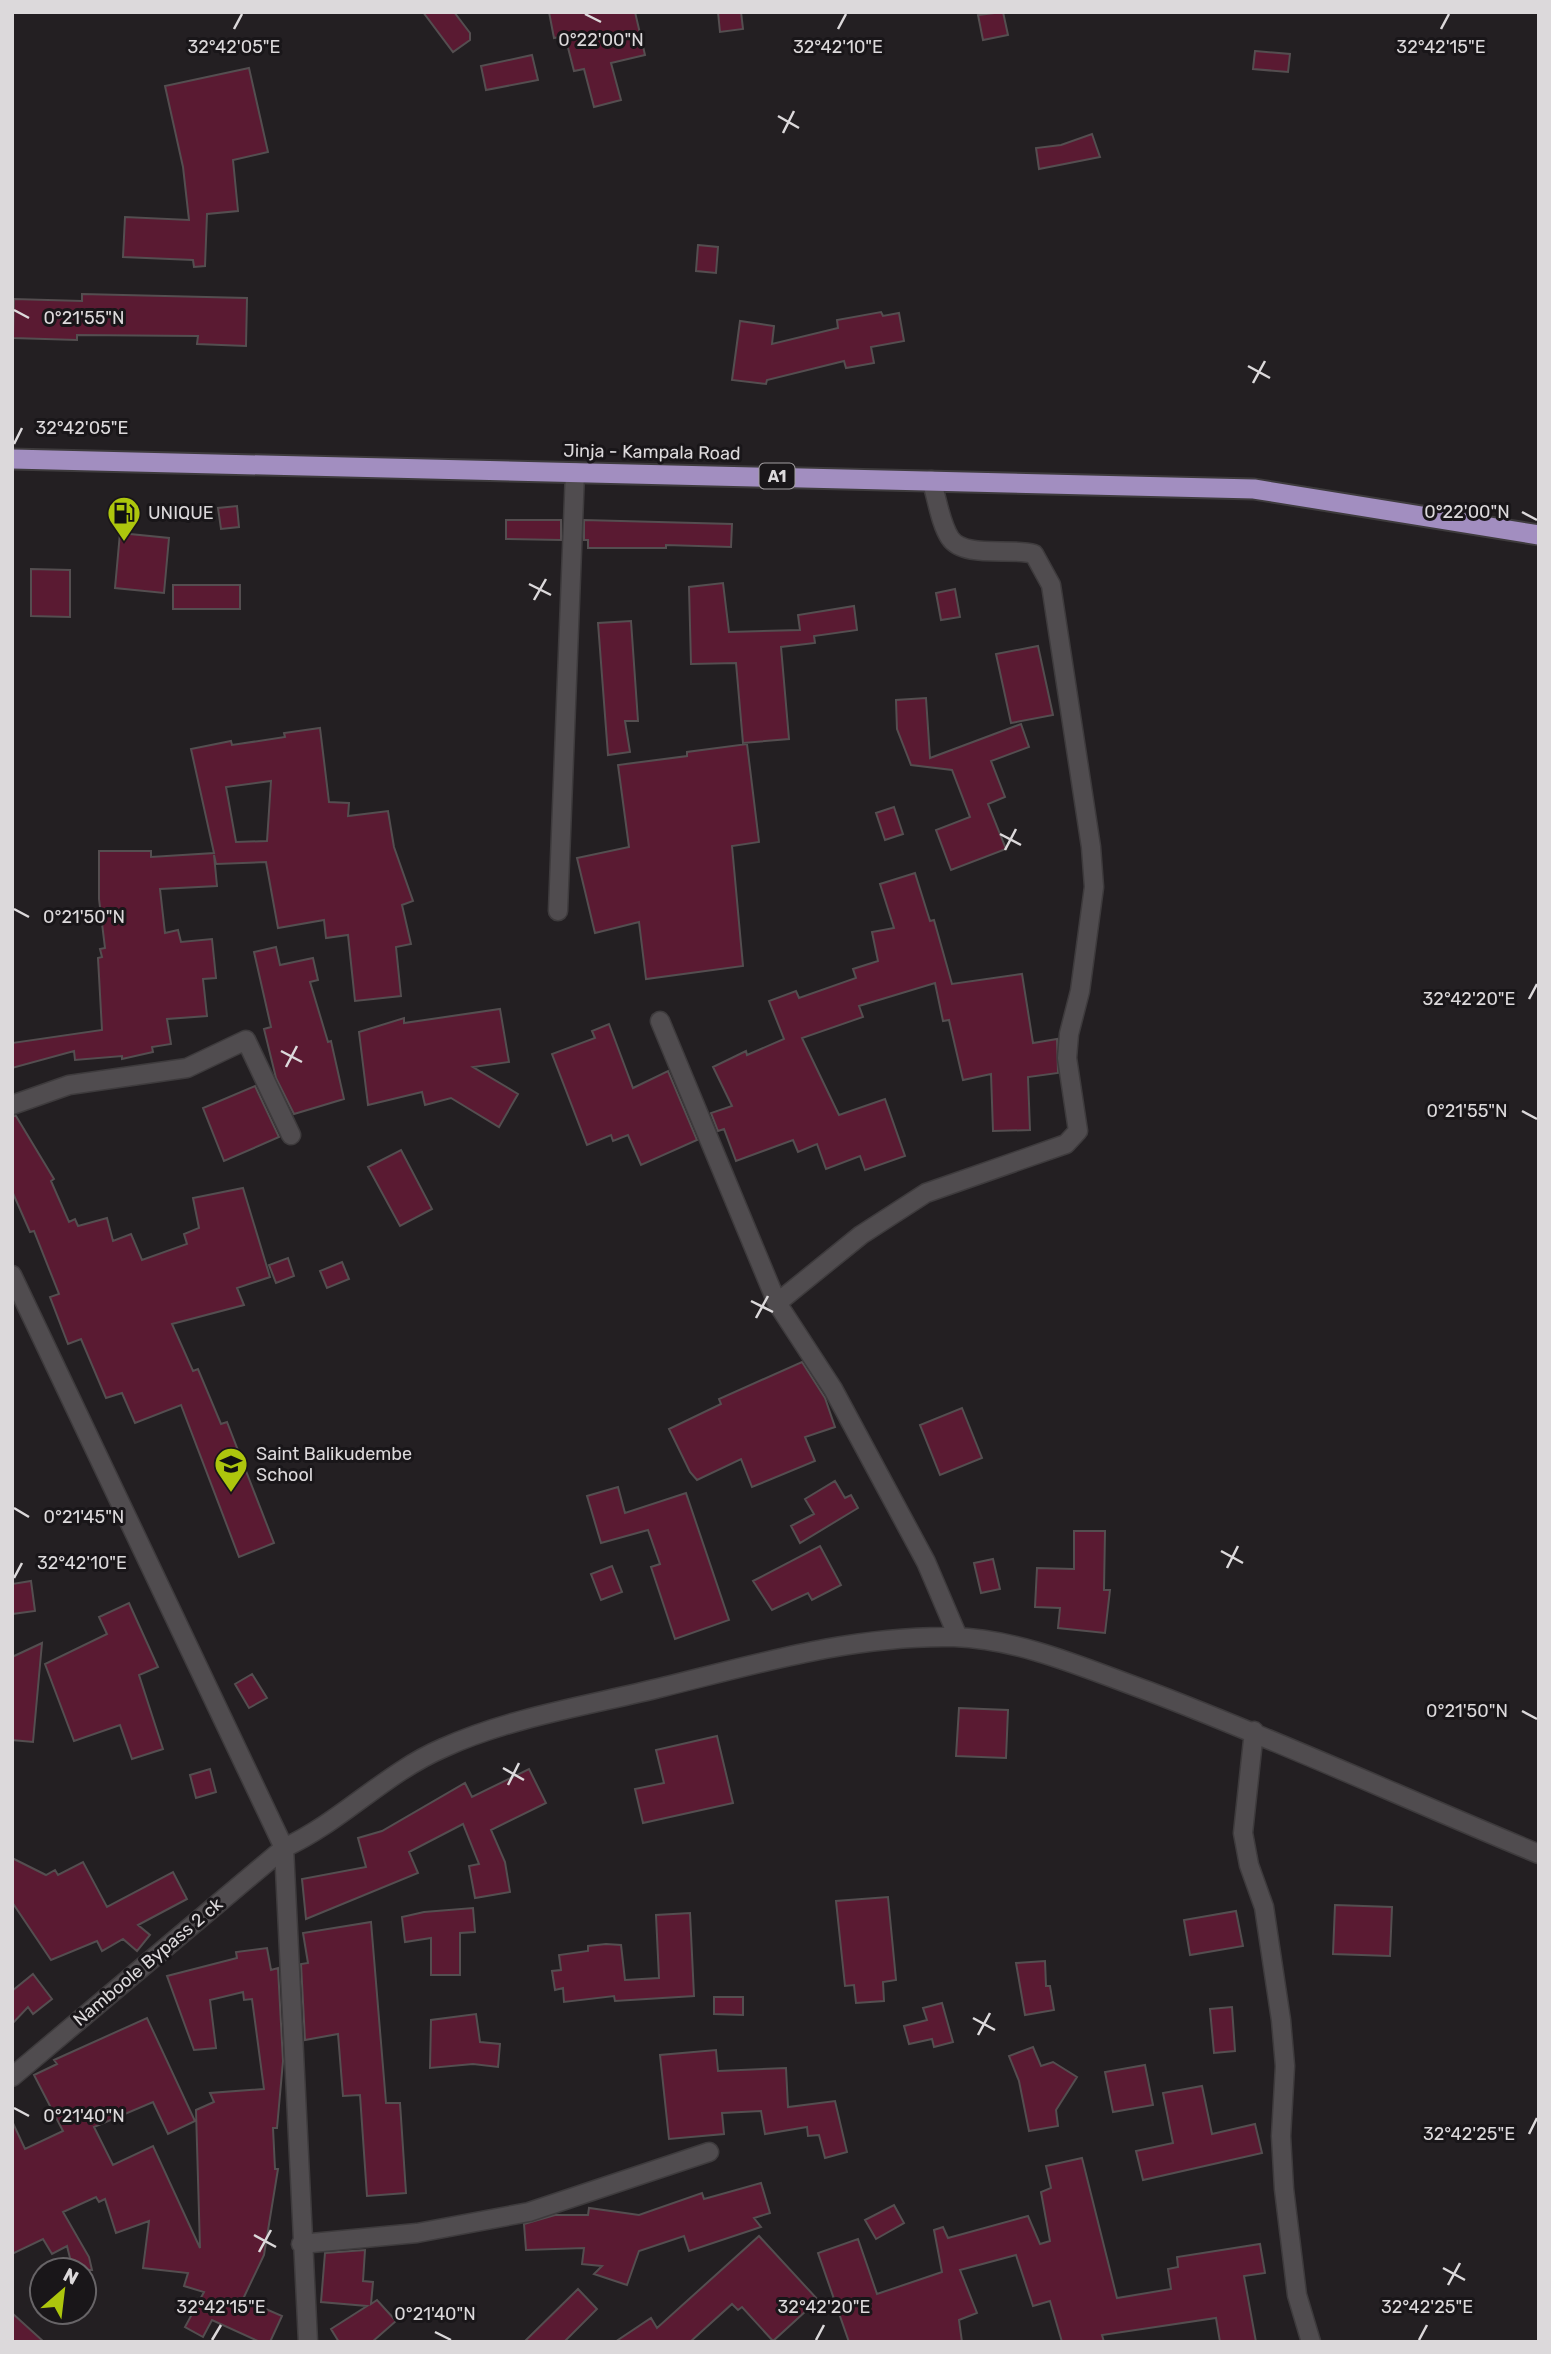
<svg xmlns="http://www.w3.org/2000/svg" width="1551" height="2354" font-family="Rubik,sans-serif">
<style>
.building{fill:#5a1a32;stroke:#544e50;stroke-width:2;fill-rule:evenodd}
.lines{fill:none;stroke-linecap:round;stroke-linejoin:round}
.minor-casing{stroke:#3e3b3d;stroke-width:21}
.trunk-casing{stroke:#3e3b3d;stroke-width:23}
.minor{stroke:#504c4f;stroke-width:18}
.trunk{stroke:#a28ec0;stroke-width:19}
.ticks{fill:none;stroke:#dcd9db;stroke-width:2.5}
.labels{text-anchor:middle;dominant-baseline:central;stroke-width:6;stroke-linejoin:round;paint-order:stroke}
.shield{fill:#191619;stroke:#a29ea1;stroke-width:2}
.shield-label{font-size:16px;font-weight:bold;fill:#dcd9db}
.street-label{font-size:18px;fill:#dcd9db;stroke:#191619}
.poi-label{font-size:18px;fill:#dcd9db;stroke:#191619;text-anchor:start}
.ticks-label{font-size:18px;text-anchor:middle;fill:#dcd9db;stroke:#191619;stroke-width:6;stroke-linejoin:round;paint-order:stroke}
</style>
<rect width="100%" height="100%" fill="#231f22"/>
<path class="building" d="M423,12H454L470,33V40L453,52Z
M549,12H635L645,55L611,63L621,100L594,107L584,69L574,71L565,36L554,38Z
M718,12H741L743,29L720,32Z
M1003,12L1008,35L983,40L978,15Z
M1255,51L1290,54L1288,72L1253,69Z
M532,55L538,80L486,90L481,66Z
M249,68L268,152L233,160L238,211L207,214L205,266L194,267L193,260L123,257L125,217L189,220L183,167L165,86Z
M1092,134L1100,157L1039,169L1036,148L1061,145Z
M698,245L718,247L716,273L696,271Z
M82,294L247,298L246,346L197,344L198,336L77,335V340L13,338L14,299L82,301Z
M881,312L883,316L899,313L904,341L871,347L874,363L846,368L844,361L767,380L766,384L732,380L740,321L774,326L772,344L838,328L837,320Z
M237,506L239,527L221,529L218,508Z
M506,520H561V540L506,539Z
M584,520L732,524L731,547L666,545V548H588V540H584Z
M120,533L169,538L164,593L115,588Z
M31,569L70,570V617L31,616Z
M723,583L729,632L800,630L798,615L854,606L857,630L814,636L815,643L781,647L789,739L743,743L736,663L691,664L689,587Z
M173,585H240V609H173Z
M955,589L960,617L941,620L936,593Z
M631,621L638,721H625L630,752L608,755L598,623Z
M1038,646L1053,715L1011,723L996,654Z
M926,698L930,758L1021,724L1029,747L991,761L1005,797L988,804L1006,849L951,870L936,830L970,817L952,770L911,765L897,729L896,700Z
M320,728L329,802L349,803L348,816L388,811L394,847L413,901L402,905L411,944L396,947L401,996L355,1001L348,935L326,938L324,920L278,928L266,862L216,864L214,855L217,886L160,889L165,933L178,930L181,942L212,939L216,978L203,979L207,1016L167,1019L171,1044L152,1047L153,1052L122,1059V1056L75,1060L74,1051L12,1068V1043L102,1030L98,958L102,957L100,949L105,948L99,899V851H151V857L214,853L191,749L231,741L232,745L285,737L284,733ZM271,781L267,841L236,842L226,787Z
M747,744L759,842L732,846L743,966L646,979L639,922L595,933L577,858L629,847L618,765L687,756V752Z
M894,807L903,834L885,840L876,813Z
M915,873L930,921L934,920L952,984L1022,974L1033,1043L1057,1039L1058,1073L1028,1077L1030,1130L993,1131L991,1074L963,1080L949,1020L943,1021L935,983L859,1006L863,1017L802,1038L839,1115L885,1099L905,1156L865,1170L860,1156L826,1169L817,1144L798,1152L793,1140L736,1161L724,1129L718,1131L711,1113L732,1106L713,1067L746,1051L747,1055L784,1039L769,1001L796,991L799,998L856,978L853,969L878,961L872,932L894,928L880,884Z
M276,947L280,965L313,958L318,980L310,982L328,1042L331,1041L344,1099L294,1114L276,1078L264,1029L271,1027L254,952Z
M500,1009L509,1062L473,1067L518,1094L499,1127L451,1098L425,1105L422,1092L368,1105L359,1032L404,1018V1023Z
M609,1024L633,1088L668,1071L697,1140L641,1165L628,1135L613,1141L611,1135L587,1145L552,1054L595,1038L592,1031Z
M255,1086L279,1137L224,1161L203,1108Z
M12,1116H16L54,1179L51,1181L69,1222L75,1219L78,1226L107,1218L113,1241L131,1234L142,1260L187,1244L184,1234L199,1228L193,1198L243,1188L270,1277L237,1288L244,1305L172,1324L193,1371L198,1369L221,1424L227,1422L274,1543L239,1557L181,1405L135,1423L122,1393L106,1398L81,1339L68,1344L50,1297L59,1294L34,1231L30,1232L12,1191Z
M401,1150L432,1209L400,1226L368,1167Z
M288,1258L294,1276L276,1283L269,1265Z
M342,1262L349,1279L327,1288L320,1271Z
M802,1362L825,1398L835,1427L805,1437L815,1461L752,1487L741,1459L697,1480L690,1472L669,1429L721,1404L719,1399Z
M962,1408L982,1458L940,1475L920,1425Z
M835,1481L845,1498L851,1495L858,1508L800,1543L791,1526L814,1514L805,1499Z
M618,1487L625,1513L686,1493L729,1620L675,1639L651,1567L660,1564L648,1530L601,1543L587,1496Z
M1074,1531H1105L1104,1590H1110L1105,1633L1058,1628L1060,1608L1035,1607L1037,1568L1074,1569Z
M820,1546L841,1585L812,1600L808,1593L772,1610L753,1581Z
M993,1559L1000,1589L981,1593L974,1563Z
M612,1566L622,1592L601,1600L591,1574Z
M31,1581L35,1611L12,1614V1584Z
M129,1603L158,1667L139,1675L163,1749L132,1759L120,1725L74,1741L45,1664L107,1634L99,1617Z
M42,1643L33,1742L12,1740V1657Z
M252,1674L267,1698L249,1708L235,1684Z
M959,1708L1008,1710L1006,1758L956,1756Z
M717,1736L733,1803L643,1823L635,1789L664,1783L656,1750Z
M210,1769L216,1792L196,1798L190,1775Z
M529,1769L546,1803L491,1830L505,1862L510,1892L475,1898L469,1866L479,1864L463,1824L409,1852L418,1873L306,1919L302,1879L366,1867L358,1838L382,1831L465,1783L472,1797Z
M12,1858L46,1875L55,1870L58,1875L83,1862L107,1907L173,1872L187,1899L138,1925L150,1935L137,1951L123,1939L102,1951L97,1941L51,1960L12,1902Z
M888,1897L896,1980L883,1982L884,2001L856,2003L854,1985L845,1986L836,1901Z
M1335,1905L1392,1907L1390,1956L1333,1954Z
M473,1908L475,1932L460,1933V1975H431V1938L405,1942L402,1917L424,1912Z
M1236,1911L1243,1946L1190,1955L1184,1920Z
M690,1913L694,1996L615,2001L614,1996L564,2002L563,1988L555,1990L552,1971L561,1970L559,1955L588,1951V1946L606,1944L621,1945L625,1980L659,1978L656,1915Z
M371,1922L386,2103H400L406,2193L367,2196L360,2095L343,2096L338,2034L305,2040L301,1964L308,1963L303,1933Z
M267,1948L271,1970L278,1968L283,2061L277,2128H273L275,2169H278L264,2255L243,2299L282,2316L270,2342H260L212,2320L203,2337L185,2327L204,2292L184,2286L188,2273L143,2268L149,2221L116,2233L105,2199L99,2202L96,2197L63,2212L89,2257L92,2270H73L67,2246L52,2254L43,2239L12,2254V2121L25,2149L63,2131L34,2075L57,2064L54,2060L147,2018L195,2121L168,2134L153,2102L94,2127L113,2165L153,2146L200,2248L196,2110L214,2102L210,2093L264,2089L252,1999L244,2000L243,1992L210,2000L216,2048L194,2050L167,1976L237,1958L236,1952Z
M1045,1961L1046,1986H1050L1054,2010L1025,2015L1016,1963Z
M33,1974L52,1999L33,2014L28,2007L12,2024V1991Z
M714,1997H743V2015L714,2014Z
M942,2003L953,2042L934,2047L932,2039L909,2044L904,2026L927,2020L923,2008Z
M1232,2007L1235,2051L1214,2053L1210,2009Z
M476,2014L480,2042L500,2044L498,2067L473,2064L430,2068L431,2020Z
M1033,2047L1041,2066L1053,2062L1077,2077L1056,2110L1058,2126L1029,2131L1019,2081L1009,2056Z
M716,2050L718,2071L786,2068L788,2107L835,2101L847,2152L825,2158L819,2135L808,2136L807,2127L765,2134L761,2111L722,2113L724,2134L669,2139L660,2055Z
M1145,2065L1153,2105L1113,2112L1105,2072Z
M1202,2086L1212,2134L1255,2124L1262,2153L1143,2180L1136,2151L1173,2143L1163,2093Z
M1082,2158L1117,2298L1171,2289L1168,2269L1178,2267L1177,2257L1260,2244L1265,2273L1244,2276L1256,2342H1220L1216,2318L1102,2335L1104,2342H1062L1050,2301L1033,2306L1016,2255L960,2270L977,2313L959,2320L962,2342H849L818,2253L858,2239L877,2294L942,2272L934,2230L943,2227L948,2238L1028,2216L1040,2244L1050,2241L1041,2192L1051,2188L1046,2166Z
M761,2183L770,2213L754,2218L761,2227L689,2251L684,2236L639,2251L627,2285L594,2274L602,2266L582,2264L584,2248L526,2250L524,2224L555,2215H588L589,2208L639,2215L702,2193L704,2199Z
M894,2205L904,2223L876,2239L865,2220Z
M759,2236L818,2300L773,2341L742,2307L738,2310L732,2304L690,2342H615L651,2318L657,2328Z
M365,2250L363,2281L373,2282L371,2304L377,2300L396,2321L372,2342H339L331,2329L367,2306L321,2302L325,2253Z
M578,2289L597,2309L564,2342H524Z
M12,2313L44,2342H12Z"/>
<g class="lines">
<defs>
<path id="minor" d="M558,911L575,472
M660,1021L777,1303L833,1389L926,1562L958,1637
M12,1105L69,1085L187,1068L246,1040L291,1135
M12,1275L284,1848L308,2342
M777,1303L861,1235L926,1193L1066,1144L1078,1131L1067,1058L1069,1034L1080,991L1094,887L1091,847L1051,585L1034,554C1011,547 964,559 950,538C940,523 937,497 931,480
M1254,1731L1243,1833L1249,1865L1264,1907L1281,2020L1285,2066L1281,2136L1284,2189L1297,2295L1311,2342
M12,2077L284,1848C341,1822 385,1773 443,1748C511,1717 591,1705 663,1687C760,1663 854,1635 954,1637C1020,1639 1087,1669 1148,1691C1280,1741 1408,1800 1539,1854
M301,2244L417,2233L529,2212L709,2152"/>
<path id="trunk" d="M12,459L1254,489L1539,535"/>
</defs>
<use href="#minor" class="minor-casing"/>
<use href="#trunk" class="trunk-casing"/>
<use href="#minor" class="minor"/>
<use href="#trunk" class="trunk"/>
</g>
<path class="ticks" d="M585,14L601,22M234,29L242,14M838,29L846,14M1441,29L1449,14M778,116L799,128M783,133L794,111M14,310L29,318M1248,366L1270,378M1253,383L1265,361M14,444L22,428M1522,512L1537,520M529,584L551,595M534,600L546,579M1000,834L1021,845M1005,850L1016,829M14,909L29,917M1529,999L1537,984M281,1051L302,1062M286,1067L297,1046M1522,1111L1537,1119M751,1301L773,1312M756,1318L768,1296M14,1508L29,1517M1221,1551L1243,1563M1227,1568L1238,1546M14,1578L22,1563M1522,1711L1537,1719M503,1768L524,1780M508,1785L519,1763M973,2018L995,2030M978,2035L990,2013M14,2108L29,2116M1529,2134L1537,2118M254,2235L276,2247M259,2252L271,2230M1443,2268L1465,2280M1448,2285L1460,2263M435,2332L451,2340M212,2340L221,2325M816,2340L824,2325M1419,2340L1427,2325"/>
<defs>
<symbol id="fuel-pin" viewBox="-11 -11 22 30"><path d="M0 17L-7.5 6A9.5 9.5 0 1 1 7.5 6Z" fill="#adc60d" stroke="#191619"/><path d="M-5.5-6h7V0h2V4h1.3V-2.5L3-4.5l.8-.8L6-3V5H2.5V1h-1V6h-7ZM-4.2-4.7v3.2H.2V-4.7Z" fill="#111"/></symbol>
<symbol id="school-pin" viewBox="-11 -11 22 30"><path d="M0 17L-7.5 6A9.5 9.5 0 1 1 7.5 6Z" fill="#adc60d" stroke="#191619"/><path d="M0-5L7-2L0 1L-7-2ZM-4 1L0 2.5L4 1V4Q0 6-4 4Z" fill="#111"/></symbol>
</defs>
<g fill-rule="evenodd">
<use href="#fuel-pin" x="105" y="494" width="38" height="52"/>
<use href="#school-pin" x="212" y="1445" width="38" height="52"/>
</g>
<g class="labels">
<rect class="shield" x="759.5" y="463.5" width="35" height="25" rx="5"/>
<g class="shield-label">
<text x="777" y="476">A1</text>
</g>
<g class="street-label">
<text transform="translate(652 452) rotate(1)">Jinja - Kampala Road</text>
<text transform="translate(148 1962) rotate(-40)">Namboole Bypass 2 ck</text>
</g>
<g class="poi-label">
<text x="148" y="513">UNIQUE</text>
<text x="256" y="1454">Saint Balikudembe<tspan x="256" dy="21">School</tspan></text>
</g>
</g>
<g class="ticks-label">
<text x="601" y="46">0°22'00"N</text>
<text x="234" y="53">32°42'05"E</text>
<text x="838" y="53">32°42'10"E</text>
<text x="1441" y="53">32°42'15"E</text>
<text x="84" y="324">0°21'55"N</text>
<text x="82" y="434">32°42'05"E</text>
<text x="1467" y="518">0°22'00"N</text>
<text x="84" y="923">0°21'50"N</text>
<text x="1469" y="1005">32°42'20"E</text>
<text x="1467" y="1117">0°21'55"N</text>
<text x="84" y="1523">0°21'45"N</text>
<text x="82" y="1569">32°42'10"E</text>
<text x="1467" y="1717">0°21'50"N</text>
<text x="84" y="2122">0°21'40"N</text>
<text x="1469" y="2140">32°42'25"E</text>
<text x="221" y="2313">32°42'15"E</text>
<text x="824" y="2313">32°42'20"E</text>
<text x="1427" y="2313">32°42'25"E</text>
<text x="435" y="2320">0°21'40"N</text>
</g>
<rect width="1551" height="2354" fill="none" stroke="#dcd9db" stroke-width="28"/>
<g transform="translate(63 2291) rotate(28)"><circle r="33" fill="#191619" stroke="#676467" stroke-width="2"/>
<path d="M0-5L12 26L0 18L-12 26Z" fill="#adc60d"/>
<text y="-10" font-size="19" font-weight="bold" text-anchor="middle" fill="#dcd9db">N</text>
</g>
</svg>
